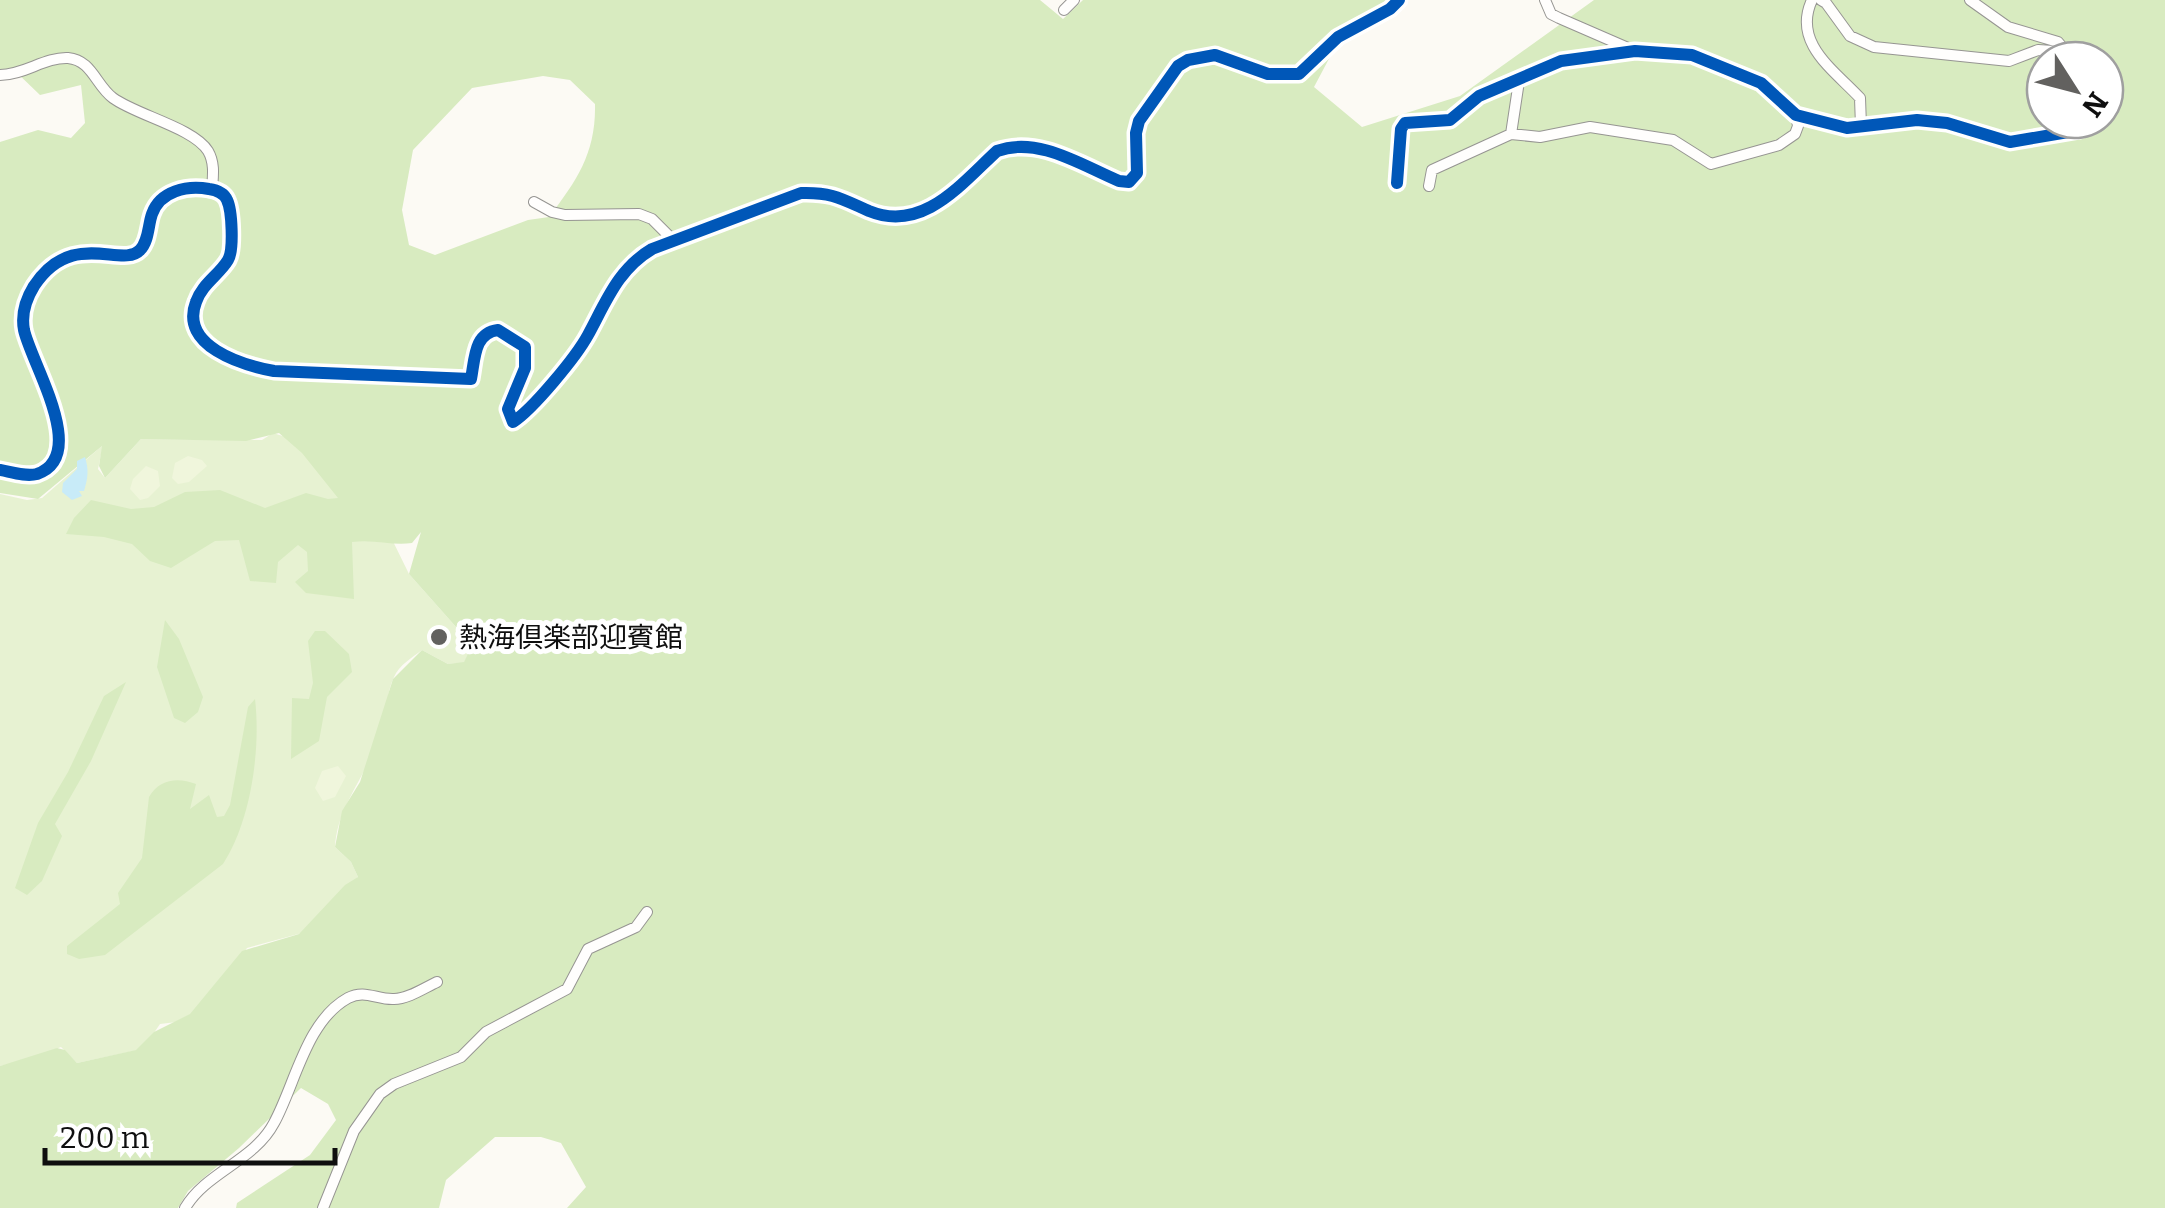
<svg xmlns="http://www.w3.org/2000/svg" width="2165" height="1208" font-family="Bitter,'Noto Sans JP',serif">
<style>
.green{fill:#e7f2d2}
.forest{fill:#d8ebc0;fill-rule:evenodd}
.pitch{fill:#f0f6dc}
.water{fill:#c8ebf8}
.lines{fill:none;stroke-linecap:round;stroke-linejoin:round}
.minor-casing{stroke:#969592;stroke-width:12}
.minor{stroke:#fffefd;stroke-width:10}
.cycleway-casing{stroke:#fff;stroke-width:19}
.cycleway{stroke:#0057b8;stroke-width:12}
.poi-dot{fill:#62615f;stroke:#fff;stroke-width:4}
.labels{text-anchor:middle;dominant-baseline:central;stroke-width:10;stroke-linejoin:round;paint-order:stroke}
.poi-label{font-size:28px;fill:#0f0f0f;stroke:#fff;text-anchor:start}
</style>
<rect width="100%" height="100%" fill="#fcfaf4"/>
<path class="green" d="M273,433L289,438L383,521L409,574L472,645L464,663L448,664L422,650C413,657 399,665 394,677C386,693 387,714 382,731C370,771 337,805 335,847L351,862L358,877L302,933L247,948L228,975L185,1021L160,1024L143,1049L77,1063L61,1047L26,1060L0,1066V494L27,500L42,498L103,445L98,469L105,478L141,439L262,440Z"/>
<path class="forest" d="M0,0H1040L1063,19L1083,0H1389L1349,21L1314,87L1362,127L1460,96L1594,0H2165V1208H567L586,1187L561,1143L541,1137H495L446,1180L439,1208H236L237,1203L310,1155L336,1120L328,1104L301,1088L239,1148L188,1191L178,1208H0V1066L57,1048L65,1050L77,1063L136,1050L154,1032L190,1014L242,951L299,934L345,885L358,877L351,862L335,847L342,811L360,782L393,679L422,650L448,664L464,662L472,645L409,574L421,532L412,543C392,546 375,539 352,542L354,599L306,593L295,582L308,571L307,552L298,545L278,562L276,583L250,581L239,540L215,541L171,568L150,561L132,544L104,537L66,534L74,518L91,500L131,509L154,507L185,492L220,490L265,508L306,493L328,499L338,498L302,453L279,433L246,441L141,439L105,478L99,466L102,446L38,499L0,493V142L38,130L71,138L85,123L81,85L40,95L13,69L0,70ZM2045,60H2105V120H2045ZM543,76L570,80L595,104C596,153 577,180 549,217L528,220L435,255L409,245L402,210L413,150L472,88Z
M165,620L179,639L203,697L198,712L185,723L174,718L157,667Z
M315,631H325L349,654L352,672L327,697L319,741L291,759L292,698L309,699L313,683L308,641Z
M126,682L91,761L55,824L62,836L42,881L27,895L15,888L38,823L68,772L104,696Z
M255,699C261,749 251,821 223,864L105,955L79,959L67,954V946L120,904L118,893L142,858L149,797C159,779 178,777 196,784L190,809L209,795L217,817L224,816L230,805L248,707Z"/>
<path class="pitch" d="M188,456L202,460L207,466L189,482L178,484L172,478L175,463Z
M146,466L158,471L160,486L148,498L140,500L130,489L133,479Z
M338,766L346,776L335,797L323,801L315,788L322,771Z"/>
<path class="water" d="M85,457C89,470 88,478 84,491H79L82,496L72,500L62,492L63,483L77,469V461Z"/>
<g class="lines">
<defs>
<path id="minor" d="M1545,0L1551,14L1559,18L1635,51
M1812,0C1792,43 1834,70 1860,98L1861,126
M1821,0L1826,3L1850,36L1874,47L2009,61L2038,50L2068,52
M1970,0L2008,27L2058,42L2073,60
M1064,10L1074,0
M0,75C24,75 45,57 68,58C92,60 96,86 113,98C136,115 194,128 208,151C215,163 213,176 212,189
M1511,134L1519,81
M1397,183L1401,129L1405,123L1450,120L1479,96L1561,61L1635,51L1692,55L1761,83L1796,115L1847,128L1917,120L1947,123L2010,142L2080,130L2087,120
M1429,186L1432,170L1511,134L1540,137L1590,127L1673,140L1711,164L1779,145L1795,134L1798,126L1796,115
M534,202L552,212L565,215L639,214L652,219L675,242
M0,470C11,472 26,477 37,474C90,456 31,363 24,330C21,314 26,299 34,286C72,228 122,269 140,250C149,241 148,225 152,214C160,191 187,185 209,189C216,190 224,193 227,200C232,210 234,250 228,260C219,275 202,284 196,302C179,346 242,365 274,371L471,379C475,358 474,333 498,330L525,347V368L508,409L513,422C533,409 576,357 588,335C606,302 618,269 652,249L801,193C832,192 842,199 869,211C923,233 961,184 997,151C1038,136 1081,165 1119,181L1129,182L1137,173L1136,133L1139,121L1178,66L1188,60L1215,55L1268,74H1299L1338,37L1390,9L1399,0
M185,1208C206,1172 254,1161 274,1123C295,1085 306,1021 348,998C365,989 377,1000 394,999C408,999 424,988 437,982
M323,1208L354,1131L380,1094L394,1084L461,1057L486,1032L567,989L588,949L636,927L647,912"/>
</defs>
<use href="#minor" class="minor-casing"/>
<use href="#minor" class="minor"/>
<defs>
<path id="cycleway" d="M1397,183L1401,129L1405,123L1450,120L1479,96L1561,61L1635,51L1692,55L1761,83L1796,115L1847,128L1917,120L1947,123L2010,142L2080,130L2087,120
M0,470C11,472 26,477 37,474C90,456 31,363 24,330C21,314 26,299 34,286C72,228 122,269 140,250C149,241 148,225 152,214C160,191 187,185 209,189C216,190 224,193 227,200C232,210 234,250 228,260C219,275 202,284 196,302C179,346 242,365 274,371L471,379C475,358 474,333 498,330L525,347V368L508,409L513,422C533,409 576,357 588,335C606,302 618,269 652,249L801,193C832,192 842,199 869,211C923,233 961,184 997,151C1038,136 1081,165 1119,181L1129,182L1137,173L1136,133L1139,121L1178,66L1188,60L1215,55L1268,74H1299L1338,37L1390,9L1399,0"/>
</defs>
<use href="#cycleway" class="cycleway-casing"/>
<use href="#cycleway" class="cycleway"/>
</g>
<circle class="poi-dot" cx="439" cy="637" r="10"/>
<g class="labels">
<g class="poi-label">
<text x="459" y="637">熱海倶楽部迎賓館</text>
</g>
</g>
<g transform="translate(2075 90) rotate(126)"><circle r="48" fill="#ffffff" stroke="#9f9f9f" stroke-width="2.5"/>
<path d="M0-8L18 38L0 25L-18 38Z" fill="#62615f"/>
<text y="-15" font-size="28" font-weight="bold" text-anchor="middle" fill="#0f0f0f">N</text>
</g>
<path d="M45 1148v15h290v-15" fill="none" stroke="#0f0f0f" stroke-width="5"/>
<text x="60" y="1148" font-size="30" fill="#0f0f0f" stroke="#ffffff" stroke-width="8" paint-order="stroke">200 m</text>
</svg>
